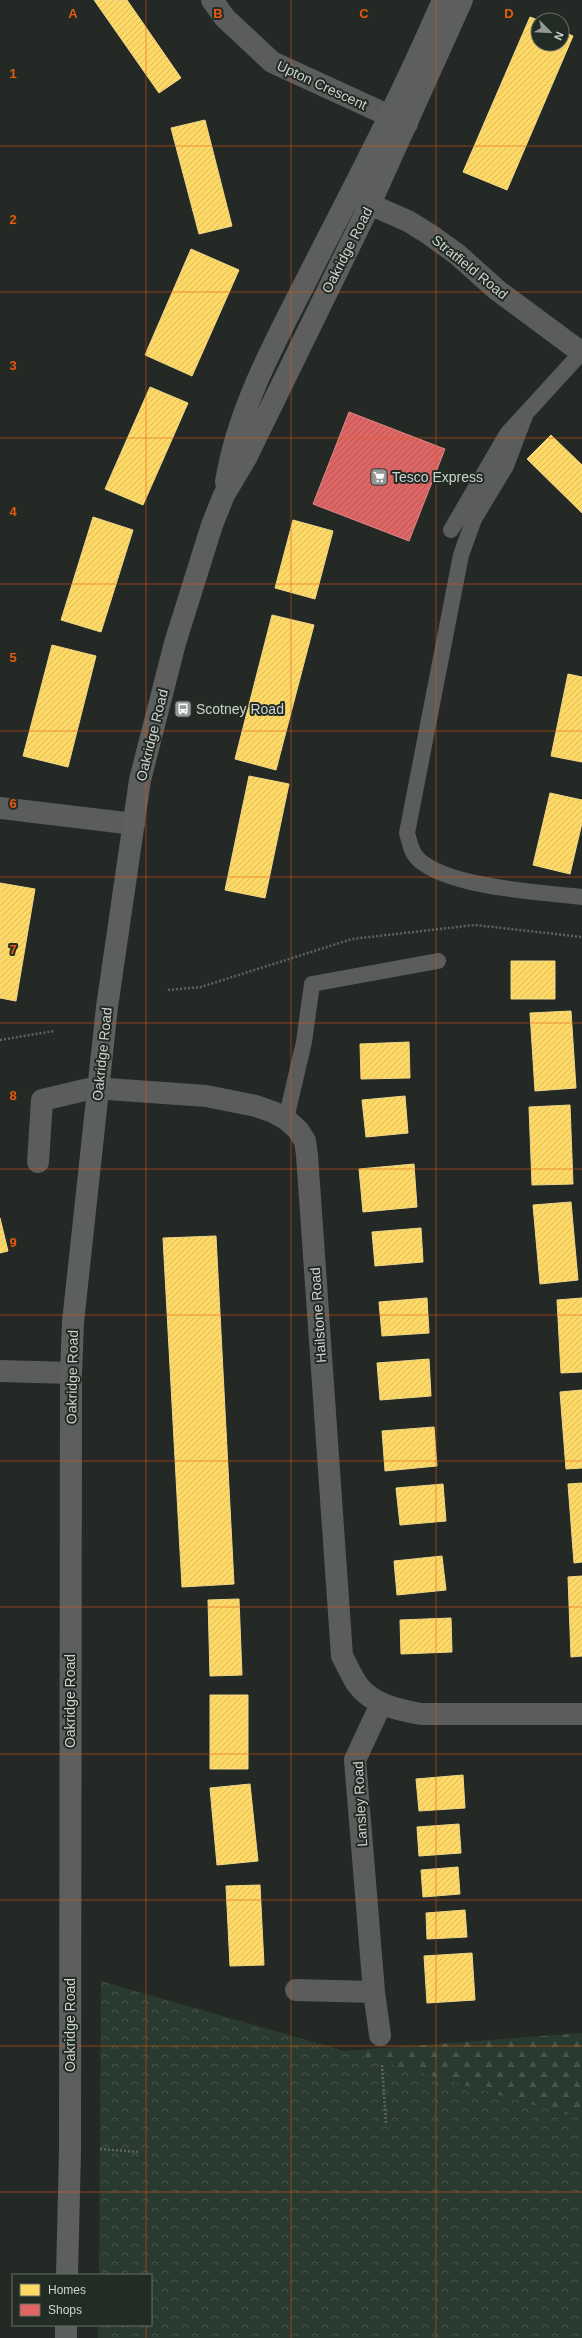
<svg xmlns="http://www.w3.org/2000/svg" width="582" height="2338" font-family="Arial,sans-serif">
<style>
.forest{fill:url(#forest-firs)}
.park{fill:url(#park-crowns)}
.homes{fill:url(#homes-hatch);stroke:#f0d786}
.shops{fill:url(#shops-hatch);stroke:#db8786}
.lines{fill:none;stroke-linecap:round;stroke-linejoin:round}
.path{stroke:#606161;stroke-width:2.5;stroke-dasharray:2 2;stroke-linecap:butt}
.lane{stroke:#5b5c5c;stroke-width:16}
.street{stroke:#5b5c5c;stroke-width:22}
.secondary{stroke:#5d5e5e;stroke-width:22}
.grid{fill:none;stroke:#e8590c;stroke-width:1;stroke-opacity:0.55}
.labels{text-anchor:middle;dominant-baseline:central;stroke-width:4;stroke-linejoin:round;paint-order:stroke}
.street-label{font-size:14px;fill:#ced3cf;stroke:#232b25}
.poi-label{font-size:14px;fill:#ced3cf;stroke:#232b25;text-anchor:start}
.grid-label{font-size:13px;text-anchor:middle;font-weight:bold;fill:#e8590c;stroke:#232b25;stroke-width:4;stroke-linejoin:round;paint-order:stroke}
</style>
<defs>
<pattern id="forest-firs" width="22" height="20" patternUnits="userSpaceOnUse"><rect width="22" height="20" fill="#293b2f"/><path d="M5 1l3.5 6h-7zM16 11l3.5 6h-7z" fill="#47564c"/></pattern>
<pattern id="park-crowns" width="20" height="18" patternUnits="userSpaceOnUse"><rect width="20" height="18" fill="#293b2f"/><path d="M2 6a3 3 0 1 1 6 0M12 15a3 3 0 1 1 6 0" fill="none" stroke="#47564c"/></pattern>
<pattern id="homes-hatch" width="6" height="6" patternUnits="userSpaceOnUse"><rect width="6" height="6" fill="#ffd966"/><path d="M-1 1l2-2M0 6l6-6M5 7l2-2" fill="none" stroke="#d8ba5e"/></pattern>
<pattern id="shops-hatch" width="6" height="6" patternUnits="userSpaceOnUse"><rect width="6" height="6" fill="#e06666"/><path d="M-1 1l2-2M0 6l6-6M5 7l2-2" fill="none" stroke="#af5a5a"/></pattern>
</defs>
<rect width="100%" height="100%" fill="#252926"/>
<path class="forest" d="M582,2033V2119L344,2051Z"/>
<path class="park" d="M101,1981L582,2119V2338H98V2325H151V2275H99Z"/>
<path class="homes" d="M94,0H127L181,78L159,93Z
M530,17L538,20V44H562V31L573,36L507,190L463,172Z
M205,120L232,226L199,234L171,128Z
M191,249L239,270L192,376L145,355Z
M150,387L188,403L143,505L105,489Z
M551,435L582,465V513L527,459Z
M93,517L133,530L101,632L61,620Z
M293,520L333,531L315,599L275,588Z
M272,615L314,625L276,770L235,759Z
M52,645L96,656L68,767L23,756Z
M568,674L582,677V762L551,756Z
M249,776L289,784L265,898L225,890Z
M550,793L582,800V823L570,874L533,865Z
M0,883L35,889L16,1001L0,998Z
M511,961H555V999H511Z
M571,1011L576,1088L535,1091L530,1013Z
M409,1042L410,1078L361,1079L360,1044Z
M405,1096L408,1133L366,1137L362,1100Z
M570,1105L573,1184L532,1185L529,1107Z
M414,1164L417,1207L363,1212L359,1169Z
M571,1202L578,1280L540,1284L533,1205Z
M0,1218L8,1251L0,1253Z
M421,1228L423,1262L375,1266L372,1232Z
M216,1236L234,1584L182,1587L163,1238Z
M427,1298L429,1333L382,1336L379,1302Z
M582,1298V1372L561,1373L557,1300Z
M429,1359L431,1396L380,1400L377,1363Z
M582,1390V1468L566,1469L560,1392Z
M434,1427L437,1466L385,1471L382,1431Z
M582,1483V1562L574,1563L568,1484Z
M443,1484L446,1521L400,1525L396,1488Z
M442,1556L446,1590L397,1595L394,1561Z
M582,1576V1656L571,1657L568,1577Z
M239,1599L242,1675L210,1676L208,1600Z
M451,1618L452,1652L401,1654L400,1620Z
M210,1695H248V1769H210Z
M463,1775L465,1808L419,1811L416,1779Z
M250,1784L258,1861L217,1865L210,1788Z
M459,1824L461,1853L419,1856L417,1827Z
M458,1867L460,1894L423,1897L421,1870Z
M260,1885L264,1965L230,1966L226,1886Z
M465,1910L467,1937L427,1939L426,1913Z
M472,1953L475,2000L427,2003L424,1956Z"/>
<path class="shops" d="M349,412L445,449L409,541L313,504Z"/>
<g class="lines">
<path class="path" d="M168,990L201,987L352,939L475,925L582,937
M0,1040L54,1031
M382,2065L386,2123
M100,2149L138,2152"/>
<path class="lane" d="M526,413L506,466L474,519L461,555L407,833C410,843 411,853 419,860C451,888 540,892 582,897
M451,530L507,434L582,352
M286,1119L304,1042L312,984L438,961"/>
<path class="street" d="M212,0L225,18L272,62L407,124
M353,197L408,221L429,234L458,255L497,290L582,353
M0,808L134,824
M38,1162L42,1100L89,1089H108L206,1096L256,1106L273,1112L286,1119L298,1130L305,1141L307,1155L342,1656C347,1665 351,1675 357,1684C371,1704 398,1710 421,1714H582
M0,1371L71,1373
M296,1990L374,1992
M380,2035L374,1992L355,1760L381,1704"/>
<path class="secondary" d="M226,482C238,406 279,335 313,267C358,179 404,91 443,0
M67,2275L70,2151L71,1373L73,1322L107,1007L140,780L175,643L212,525L224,495L246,458L370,204L462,0
M66,2338V2325"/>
</g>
<path class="grid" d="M146,0V2275M291,0V2338M436,0V2338M0,146H582M0,292H582M0,438H582M0,584H582M0,731H582M0,877H582M0,1023H582M0,1169H582M0,1315H582M0,1461H582M0,1607H582M0,1754H582M0,1900H582M0,2046H582M0,2192H582M146,2325V2338"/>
<defs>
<symbol id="supermarket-square" viewBox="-11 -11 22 22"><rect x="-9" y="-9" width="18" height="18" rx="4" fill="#939894" stroke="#232b25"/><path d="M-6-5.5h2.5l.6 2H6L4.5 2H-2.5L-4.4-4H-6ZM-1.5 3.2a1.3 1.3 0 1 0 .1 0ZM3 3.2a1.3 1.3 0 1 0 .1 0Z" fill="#fff"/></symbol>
<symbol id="bus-square" viewBox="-11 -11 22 22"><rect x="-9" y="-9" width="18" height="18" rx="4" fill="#939894" stroke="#232b25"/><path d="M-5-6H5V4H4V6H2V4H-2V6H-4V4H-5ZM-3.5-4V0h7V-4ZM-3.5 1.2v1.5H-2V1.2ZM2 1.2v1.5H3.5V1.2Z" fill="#fff"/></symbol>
</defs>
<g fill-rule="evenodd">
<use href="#supermarket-square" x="369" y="467" width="20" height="20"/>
<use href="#bus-square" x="173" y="699" width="20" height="20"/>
</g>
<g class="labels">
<g class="street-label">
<text transform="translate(322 85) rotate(25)">Upton Crescent</text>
<text transform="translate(347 250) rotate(-63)">Oakridge Road</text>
<text transform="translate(470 267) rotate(39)">Stratfield Road</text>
<text transform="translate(152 735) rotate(-76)">Oakridge Road</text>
<text transform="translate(102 1054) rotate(-84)">Oakridge Road</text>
<text transform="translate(318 1315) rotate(-94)">Hailstone Road</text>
<text transform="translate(72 1377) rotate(-89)">Oakridge Road</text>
<text transform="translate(70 1701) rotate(-90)">Oakridge Road</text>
<text transform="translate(360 1804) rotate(-93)">Lansley Road</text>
<text transform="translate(70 2025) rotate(-90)">Oakridge Road</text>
</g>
<g class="poi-label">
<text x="392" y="477">Tesco Express</text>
<text x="196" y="709">Scotney Road</text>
</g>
</g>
<g class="grid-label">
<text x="73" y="18">A</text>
<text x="218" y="18">B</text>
<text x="364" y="18">C</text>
<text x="509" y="18">D</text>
<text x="13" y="78">1</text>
<text x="13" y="224">2</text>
<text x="13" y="370">3</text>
<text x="13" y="516">4</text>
<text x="13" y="662">5</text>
<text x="13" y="808">6</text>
<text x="13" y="954">7</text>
<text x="13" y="1100">8</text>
<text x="13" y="1247">9</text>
</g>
<rect x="12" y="2274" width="140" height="52" fill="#232b25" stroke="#676e69"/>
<rect x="20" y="2284" width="20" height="12" fill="#ffd966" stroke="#676e69"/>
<text x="48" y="2294" font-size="12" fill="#ced3cf">Homes</text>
<rect x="20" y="2304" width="20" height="12" fill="#e06666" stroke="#676e69"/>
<text x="48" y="2314" font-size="12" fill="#ced3cf">Shops</text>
<g transform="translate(550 32) rotate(114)"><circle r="19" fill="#232b25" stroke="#676e69"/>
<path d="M0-3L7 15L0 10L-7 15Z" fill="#939894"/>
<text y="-6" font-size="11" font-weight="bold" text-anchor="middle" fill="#ced3cf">N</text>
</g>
</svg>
